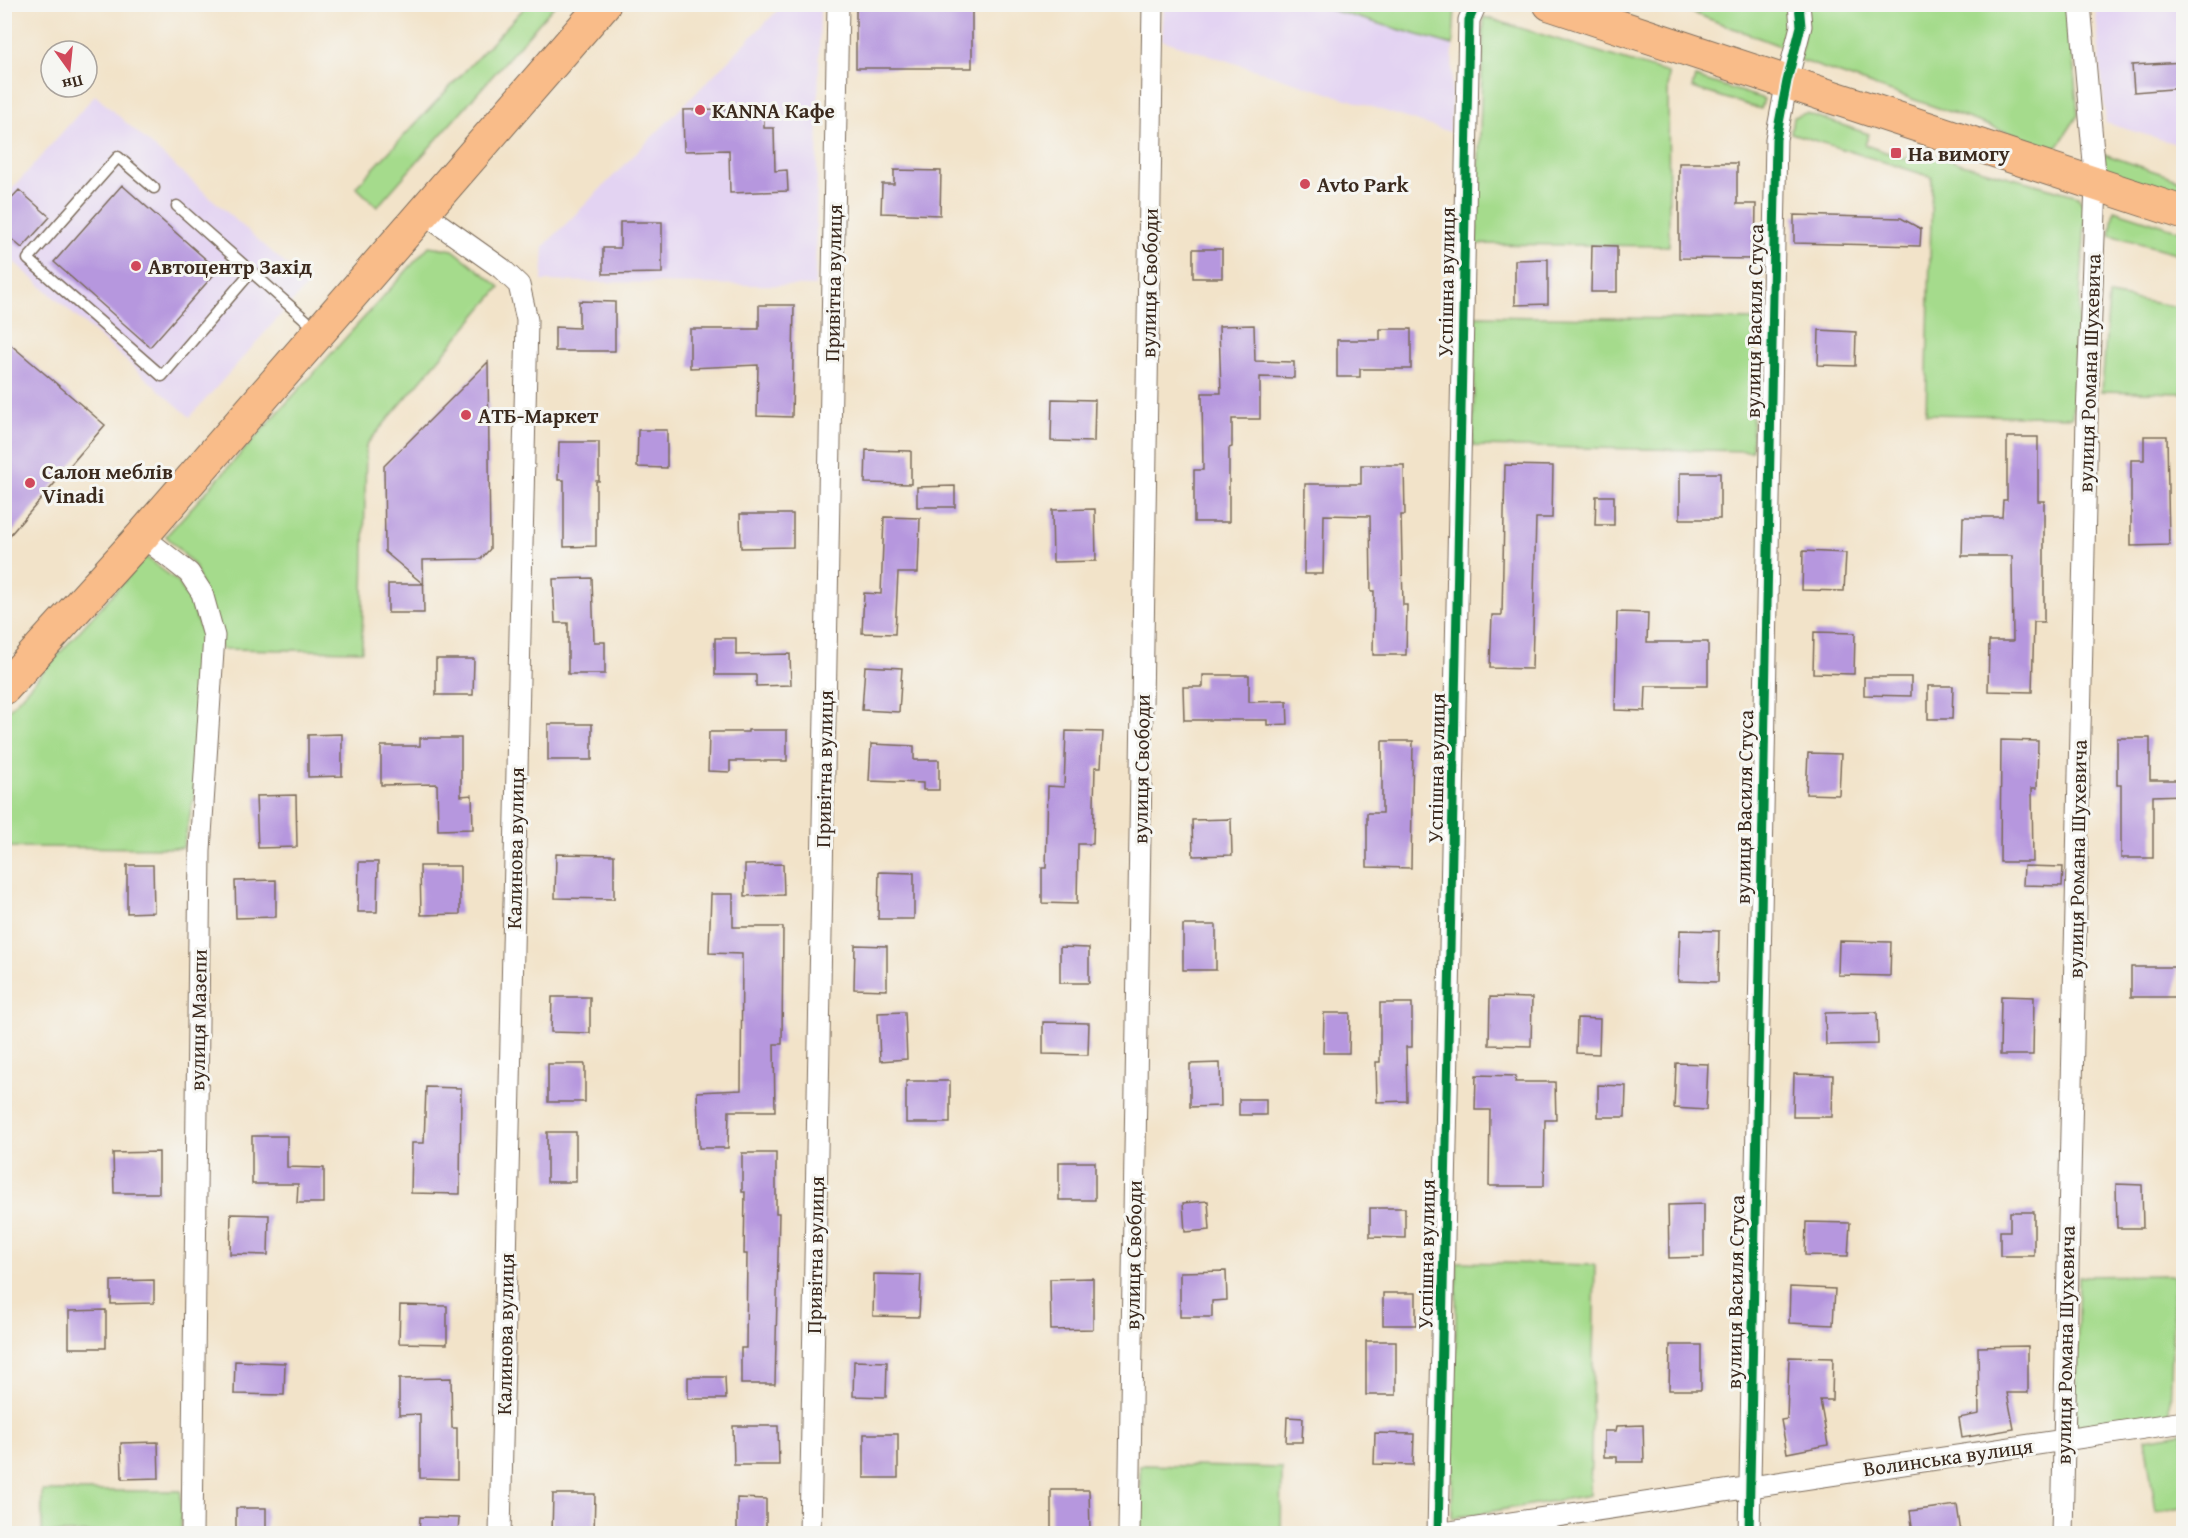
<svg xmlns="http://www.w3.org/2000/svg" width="2188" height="1538" font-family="'Gentium Book Plus',serif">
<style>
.built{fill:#e3d3f2}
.green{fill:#a5db8c;stroke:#708255;stroke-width:1.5}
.building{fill:#b697de}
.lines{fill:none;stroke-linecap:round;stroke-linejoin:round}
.lane-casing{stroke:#7b6b5a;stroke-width:13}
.street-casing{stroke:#7b6b5a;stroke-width:23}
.primary-casing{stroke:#7b6b5a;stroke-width:35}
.lane{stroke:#fff;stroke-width:10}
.street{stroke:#fff;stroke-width:21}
.primary{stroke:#f9bc89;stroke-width:33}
.cycleway-casing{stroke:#f6f6f2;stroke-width:13}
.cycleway{stroke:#00873e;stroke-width:9}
.poi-dot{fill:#d1495b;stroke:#f6f6f2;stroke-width:2}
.labels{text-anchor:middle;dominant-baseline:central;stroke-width:6;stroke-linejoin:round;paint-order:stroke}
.poi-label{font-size:21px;font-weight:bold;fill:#3b2a1e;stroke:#f6f6f2;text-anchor:start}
.street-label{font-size:21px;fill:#3b2a1e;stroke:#f6f6f2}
</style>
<rect width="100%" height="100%" fill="#f6f6f2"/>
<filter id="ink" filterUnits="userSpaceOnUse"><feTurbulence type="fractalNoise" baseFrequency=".0167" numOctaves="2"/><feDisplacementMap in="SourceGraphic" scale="12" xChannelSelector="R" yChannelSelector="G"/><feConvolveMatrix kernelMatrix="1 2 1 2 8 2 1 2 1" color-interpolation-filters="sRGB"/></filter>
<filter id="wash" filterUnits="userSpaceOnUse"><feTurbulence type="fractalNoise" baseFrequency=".008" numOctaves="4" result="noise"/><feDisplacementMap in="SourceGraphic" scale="24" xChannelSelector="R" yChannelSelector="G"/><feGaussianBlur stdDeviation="1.35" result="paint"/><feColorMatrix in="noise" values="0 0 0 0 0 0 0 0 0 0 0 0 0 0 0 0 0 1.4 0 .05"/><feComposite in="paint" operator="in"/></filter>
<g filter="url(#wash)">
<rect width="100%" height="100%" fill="#f2e3c9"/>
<path class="built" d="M1314,4L1453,45L1450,132L1162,40L1164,5Z
M783,5H820L815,286L542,281L544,246Z
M2095,5H2183V146L2106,123Z
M95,95L308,284L190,417L5,254V197Z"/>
<path class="green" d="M527,5H555L377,207L356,187Z
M1314,5H1455L1453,45Z
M1672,5H1791L1794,26L1788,49Z
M1808,5H2068L2078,115L2056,149L1800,60Z
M1484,17L1668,73L1669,246L1476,244Z
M1695,77L1764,99L1761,109L1692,88Z
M1806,113L1869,134L1865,145L1906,159L1908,153L1933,156L2078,196L2086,209L2072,417L1926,414L1932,177L1791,133L1793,117Z
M2101,153L2183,181V197L2103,170Z
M2114,210L2183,232V255L2110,235Z
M429,246L453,250L500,287L366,445L362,651L221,649L195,566L166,536Z
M2109,295L2183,308V393L2102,391Z
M1475,316L1754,320L1752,451L1473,446Z
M146,557L178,582L189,599L205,642L196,787L183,848L5,847V714Z
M1457,1262L1595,1265L1590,1495L1452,1518Z
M2174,1275L2170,1413L2075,1428L2079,1276Z
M2183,1433V1508L2156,1512L2145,1439Z
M1140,1465L1282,1468L1281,1533L1140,1534Z
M42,1491H181V1533H42Z"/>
<g id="blocks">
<path class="building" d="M856,4H972V68H856Z
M2184,62V88L2134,92L2132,65Z
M764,108V128H774L775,171L787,170L788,191L730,193L729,150L684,151L683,110Z
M1679,163H1737V204H1756L1755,259L1679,258Z
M894,170L941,171L940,215L881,213L882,184H894Z
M122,185L218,270L150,347L54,262Z
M19,190L50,217L22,248L4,233V206Z
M1794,215L1901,218L1921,229L1920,246L1794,243Z
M620,222H662V273L603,274V248H620Z
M1592,245L1617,246V292H1591Z
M1193,249H1222V278H1193Z
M1548,259V304L1515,305V260Z
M579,301L615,302V351H555V327L579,328Z
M759,305H794L792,417L757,416L758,365L690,368V329H759Z
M1254,325L1255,361L1294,362V378L1260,377V419H1232V447L1229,448V522H1194V470H1203L1202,393H1221L1219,326Z
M1380,329H1411V369H1360V377H1337V340H1380Z
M1819,330L1856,332L1855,366L1818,365Z
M4,339L105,425L4,542Z
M488,362L490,549L481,559L423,560L424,613H388V584H423L385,552L384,466Z
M1052,399L1095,400L1094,442L1051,441Z
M638,430H667V468L637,467Z
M2144,436H2167L2169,545L2131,546V460H2144Z
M2007,437H2038V501H2044V622H2034L2032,692L1988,691L1989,641H2013L2012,556H1962L1963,517H2002L2003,500H2007Z
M559,442H599V481H596V546L564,547V480H558Z
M866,450L911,451V484L865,483Z
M1361,465H1404L1405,515H1401L1403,605H1407L1406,655H1373L1374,591H1371L1370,516L1324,515L1323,574H1304L1305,484H1361Z
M1505,465L1553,466L1552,518H1536L1532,669L1490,668L1492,615H1502Z
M1680,473H1720V519H1680Z
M955,486V507H917V487Z
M1596,496H1614V525H1595Z
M1095,509L1096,561L1053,562L1052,510Z
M740,514H793V547L741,548Z
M884,517L920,518L918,573H898L895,634L862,633L864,593L881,594Z
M1803,551L1846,553L1844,591L1802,590Z
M592,578L594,642H605V674H568V623H555L553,579Z
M1617,612L1648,613L1647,642H1708V686H1646L1645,711L1615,710Z
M1814,632L1855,633L1854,674L1813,673Z
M715,638H736V655L790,654L791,685L756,686V675H715Z
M436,659H474L473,695H436Z
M865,666L902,668L899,712L862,710Z
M1203,675H1249V702L1287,701L1288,724L1267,725V720H1184L1183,687H1203Z
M1864,677H1911V696L1864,695Z
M1928,686H1953L1952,719H1928Z
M548,724H592V760H548Z
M748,730H787V761H730V772L708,771L709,732H748Z
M1066,731L1103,732L1101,767H1095L1093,844H1078L1077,904L1042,903V868H1046L1048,786L1064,787Z
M342,734V776L308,777V735Z
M420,738H461V796L472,795L473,829L438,830L437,784L381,785V746H420Z
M2117,738H2150V780H2184V795L2153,796V858H2121V785H2117Z
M2001,740L2038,741L2037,788H2032L2033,862H2000Z
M1382,741H1413L1411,868L1367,867V813H1382Z
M871,744L914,746V760H939V790H923V783L869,781Z
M1808,753L1841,754L1839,795L1806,794Z
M296,795L297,847L258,848L256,796Z
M1231,819L1232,855L1193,856L1192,820Z
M556,854L614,855V899L555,898Z
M359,862H378L377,912H358Z
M783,864L784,895L745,896V865Z
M127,865H153L154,912L127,913Z
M420,866H460V914L421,915Z
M2024,866L2063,867L2062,886L2023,885Z
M879,872L914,873V919H878Z
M276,880V917L236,918L235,881Z
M711,894H733V927H783L782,1044H774L775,1111H729L728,1148H699L697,1092L741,1090L742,954L709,953Z
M1183,925H1216V970H1183Z
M1680,930L1719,931L1718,982L1678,981Z
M1839,941L1891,942L1890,976L1838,975Z
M855,945L887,946V990L854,989Z
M1060,947L1089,948V983H1060Z
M2131,967H2177L2176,997H2131Z
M2001,996L2034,997L2033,1055H2000Z
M552,997H590V1033L551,1032Z
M1490,997L1532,998L1531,1046L1489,1045Z
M1380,1003H1412V1047H1406L1407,1101L1377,1102L1376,1062H1380Z
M905,1012L907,1059L880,1061L878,1013Z
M1877,1012L1878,1044L1826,1045L1825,1013Z
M1324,1013H1350L1349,1053H1323Z
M1577,1018L1600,1019L1599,1054L1576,1053Z
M1043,1022L1089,1023L1088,1055L1043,1054Z
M1220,1063L1221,1106L1190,1107V1064Z
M1676,1063L1708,1064L1706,1110L1674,1108Z
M548,1064H585V1102H548Z
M1794,1074L1833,1075L1832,1117H1793Z
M1476,1075L1516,1076L1515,1082H1555L1556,1120H1545L1544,1186H1489L1490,1110H1475Z
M906,1081H950V1123H906Z
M1598,1085L1626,1086L1625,1117H1598Z
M426,1087L461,1088L460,1194L411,1193L412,1143H424Z
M1239,1099H1266V1115H1239Z
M547,1132H576V1182H547Z
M252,1136H287V1167L324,1168V1203H297L298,1184H252Z
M159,1152V1193H114L113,1153Z
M742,1153H776V1213H779L775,1384H741V1348H746L747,1254H744L745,1192H742Z
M1059,1162H1095V1200H1059Z
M2116,1184L2142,1185L2143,1228H2117Z
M1208,1201L1210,1230L1185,1232L1183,1203Z
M1704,1204V1257L1669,1258L1668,1205Z
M1370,1208H1405V1238L1370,1237Z
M2010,1212H2034V1256H2000V1231H2010Z
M231,1214L269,1215L268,1255L230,1254Z
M1806,1222L1850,1223L1848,1256L1805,1255Z
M1226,1271L1227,1300L1212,1301V1317H1180V1272Z
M874,1274L921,1275L919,1317L873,1316Z
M1093,1278V1329L1051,1330L1050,1279Z
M154,1280V1303L111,1304V1281Z
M1790,1287L1835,1289L1833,1325L1789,1323Z
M1383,1293H1416V1325H1383Z
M400,1305L447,1306V1344L399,1343Z
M106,1310V1348H69V1311Z
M1366,1341H1396V1395H1366Z
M1670,1345H1701V1390H1669Z
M2028,1346V1393H2007L2014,1429L1962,1438L1959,1418L1979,1414L1978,1347Z
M1789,1357L1833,1358L1832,1400H1820L1828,1445L1787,1453L1781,1420L1787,1419Z
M235,1361L285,1363L284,1395L234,1394Z
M854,1361L887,1362L886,1397L853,1396Z
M688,1377H725L726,1399H688Z
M451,1378L452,1428H457V1479L420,1478V1414L399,1415V1379Z
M1287,1417L1303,1418L1302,1442H1286Z
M1643,1425L1644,1462H1617V1457H1604V1431H1616L1617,1426Z
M733,1426H778L779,1465H734Z
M1375,1433L1414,1434L1413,1465L1374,1464Z
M864,1434H898V1478H864Z
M158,1442L159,1478L122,1479L121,1443Z
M1051,1490H1089L1090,1531H1051Z
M553,1494H595L594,1533H552Z
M737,1498L766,1499V1533H737Z
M1957,1505L1961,1533H1913L1910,1511Z
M236,1508H266V1533H236Z
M420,1517L459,1518L458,1533H419Z"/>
</g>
</g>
<g filter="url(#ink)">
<use href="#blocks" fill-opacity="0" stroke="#7b6b5a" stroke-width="1.5"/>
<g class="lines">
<defs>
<path id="lane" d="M154,188L118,157L28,259L162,376L251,272
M177,206L316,329"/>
<path id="street" d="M422,212L501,268L519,285L527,320L500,1534
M142,536L189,573L202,593L214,636L200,850L192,1534
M810,1534L838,4
M1129,1534L1153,4
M1437,1534L2184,1422
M1438,1534L1469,20L1476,4
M1749,1534L1776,139L1787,81L1801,26L1799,4
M2062,1534L2087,416L2096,185L2080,4"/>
<path id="primary" d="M1550,4L2184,213
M4,688L142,536L604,4"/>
</defs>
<use href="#lane" class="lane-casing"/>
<use href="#street" class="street-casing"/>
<use href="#primary" class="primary-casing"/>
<use href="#lane" class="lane"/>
<use href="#street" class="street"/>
<use href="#primary" class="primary"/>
<defs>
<path id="cycleway" d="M1438,1534L1469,20L1476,4
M1749,1534L1776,139L1787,81L1801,26L1799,4"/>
</defs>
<use href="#cycleway" class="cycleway-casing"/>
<use href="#cycleway" class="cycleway"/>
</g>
</g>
<g class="poi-dot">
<circle cx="700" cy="110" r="6"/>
<rect x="1890" y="147" width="12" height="12" rx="3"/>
<circle cx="1305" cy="184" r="6"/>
<circle cx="136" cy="266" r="6"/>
<circle cx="466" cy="415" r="6"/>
<circle cx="30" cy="483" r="6"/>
</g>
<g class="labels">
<g class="poi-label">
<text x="712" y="110">KANNA Кафе</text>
<text x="1908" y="153">На вимогу</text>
<text x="1317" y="184">Avto Park</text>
<text x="148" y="266">Автоцентр Захід</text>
<text x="478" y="415">АТБ-Маркет</text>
<text x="42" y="471">Салон меблів<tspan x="42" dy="24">Vinadi</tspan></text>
</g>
<g class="street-label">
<text transform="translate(1446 282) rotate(-89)">Успішна вулиця</text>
<text transform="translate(833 283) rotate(-89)">Привітна вулиця</text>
<text transform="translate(1149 283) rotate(-89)">вулиця Свободи</text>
<text transform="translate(1754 321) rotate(-89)">вулиця Василя Стуса</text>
<text transform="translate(2089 373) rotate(-88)">вулиця Романа Шухевича</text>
<text transform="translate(1436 768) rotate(-89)">Успішна вулиця</text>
<text transform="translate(824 769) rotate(-89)">Привітна вулиця</text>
<text transform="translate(1141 769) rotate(-89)">вулиця Свободи</text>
<text transform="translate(1744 807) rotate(-89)">вулиця Василя Стуса</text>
<text transform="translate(515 848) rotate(-89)">Калинова вулиця</text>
<text transform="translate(2077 859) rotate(-89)">вулиця Романа Шухевича</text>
<text transform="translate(198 1020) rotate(-89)">вулиця Мазепи</text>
<text transform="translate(1426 1254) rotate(-89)">Успішна вулиця</text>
<text transform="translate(815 1255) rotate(-89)">Привітна вулиця</text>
<text transform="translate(1133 1255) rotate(-89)">вулиця Свободи</text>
<text transform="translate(1735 1292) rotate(-89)">вулиця Василя Стуса</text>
<text transform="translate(505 1334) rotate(-89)">Калинова вулиця</text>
<text transform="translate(2065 1345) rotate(-89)">вулиця Романа Шухевича</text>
<text transform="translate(1948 1457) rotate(-8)">Волинська вулиця</text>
</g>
</g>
<rect width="2188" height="1538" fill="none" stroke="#f6f6f2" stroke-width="24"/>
<g transform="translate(69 69) rotate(165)"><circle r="28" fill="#f6f6f2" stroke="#aba49d" stroke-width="1.5"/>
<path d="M0-4.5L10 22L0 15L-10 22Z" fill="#d1495b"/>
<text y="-9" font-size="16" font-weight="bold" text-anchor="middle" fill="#3b2a1e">Пн</text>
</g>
</svg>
